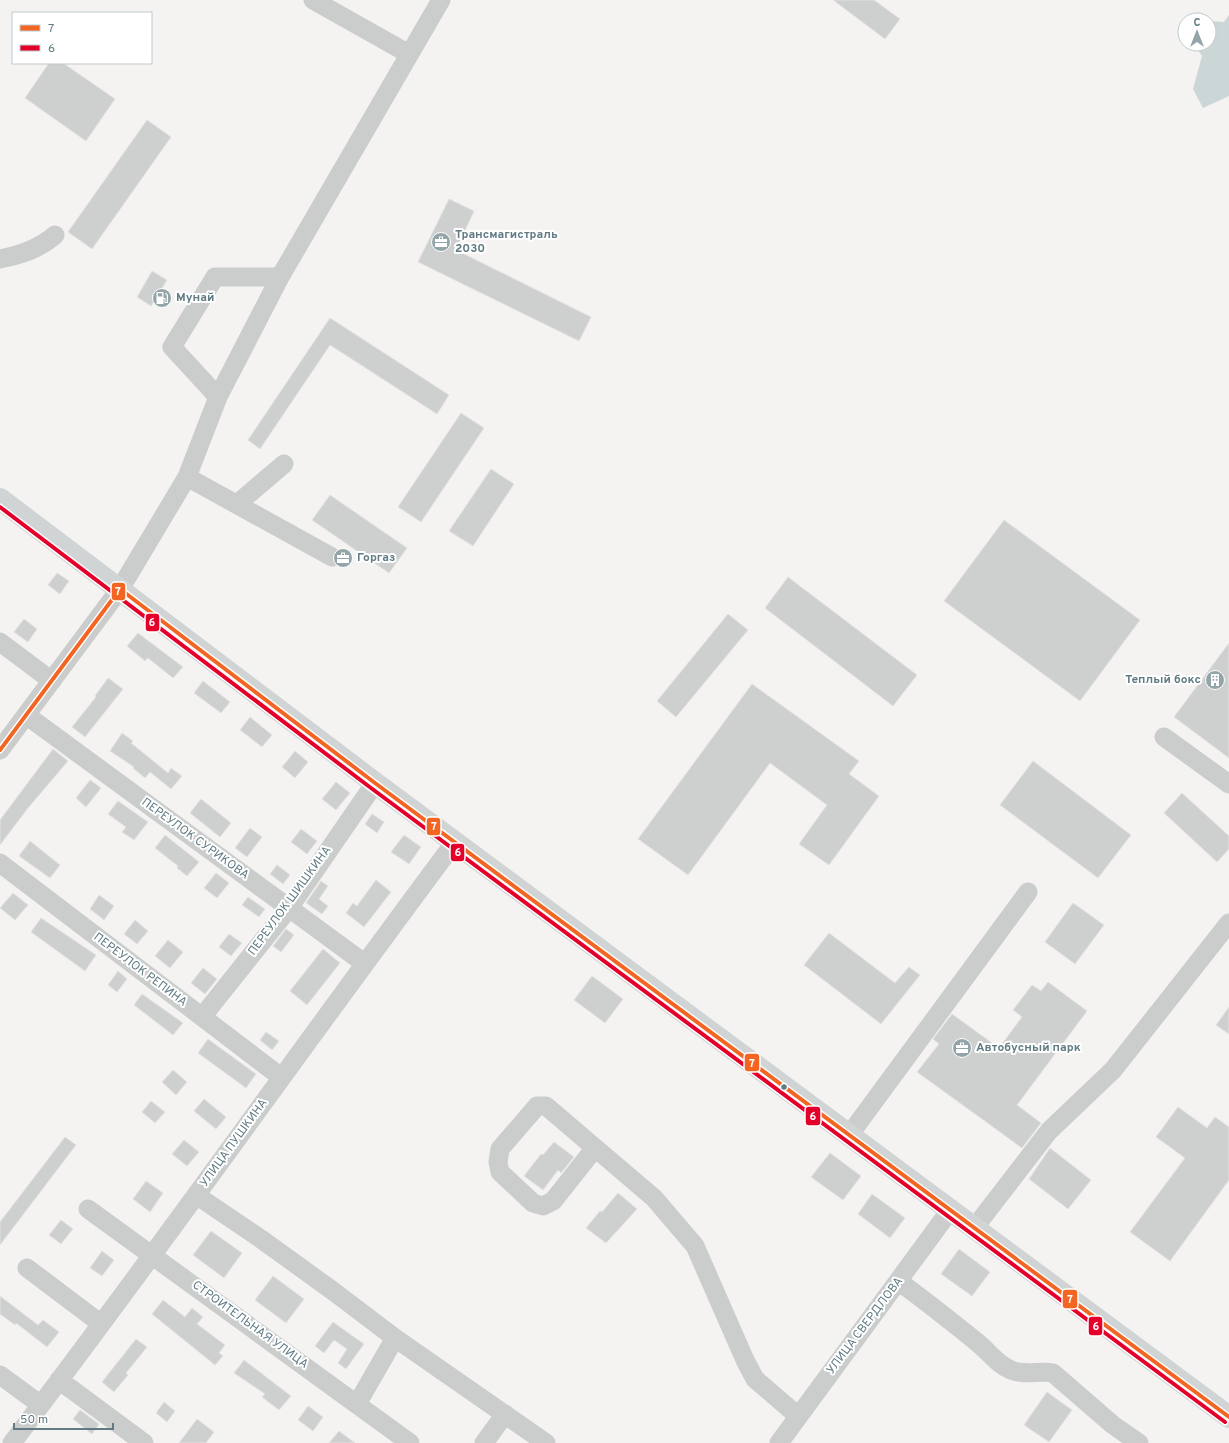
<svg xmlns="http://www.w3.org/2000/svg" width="1229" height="1443" font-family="Overpass,sans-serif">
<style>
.water{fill:#cbd6d6}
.building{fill:#cecfcf;stroke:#e3e2e1}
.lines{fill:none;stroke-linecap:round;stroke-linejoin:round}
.minor{stroke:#cbcdcc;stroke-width:19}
.highway{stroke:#d0d4d5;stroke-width:22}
.bus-1-casing{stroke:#fff;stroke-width:7}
.bus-2-casing{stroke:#fff;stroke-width:7}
.bus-1{stroke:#f26522;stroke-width:4}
.bus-2{stroke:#e4002b;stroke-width:4}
.bus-dot{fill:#607b84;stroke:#fff;stroke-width:1.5}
.labels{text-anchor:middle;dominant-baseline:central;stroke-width:4;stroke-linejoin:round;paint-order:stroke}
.poi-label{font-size:12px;font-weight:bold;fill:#607b84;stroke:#fff;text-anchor:start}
.street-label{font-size:12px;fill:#607b84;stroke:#fff}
.line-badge{stroke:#fff;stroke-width:1.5}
.badge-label{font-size:11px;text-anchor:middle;font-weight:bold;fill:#fff}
</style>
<rect width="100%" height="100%" fill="#f4f3f1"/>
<path class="water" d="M1229,15V96L1203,108L1193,89L1202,56L1194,44H1209V21L1224,22Z"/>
<path class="building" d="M833,0H874L900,19L885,39Z
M49,63H63L115,99L86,141L25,98Z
M147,120L171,137L92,249L68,232Z
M449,199L474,211L456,250L591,317L579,341L418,262Z
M152,271L167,280L151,306L137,297Z
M330,318L449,395L437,414L330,345L260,449L248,440Z
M461,413L484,428L421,522L398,507Z
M491,469L514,484L473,546L449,531Z
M330,495L407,548L389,573L312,520Z
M1004,520L1140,620L1080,701L944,601Z
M57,573L69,581L60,594L48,585Z
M788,577L917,675L893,706L765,608Z
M728,614L748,630L676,717L657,701Z
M24,619L37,629L28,642L14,632Z
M138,633L183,667L173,678L148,658L145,661L127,646Z
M1229,643V758L1174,717Z
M108,678L123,689L85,737L72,727L96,697L95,696Z
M203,681L230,702L221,713L194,693Z
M752,684L859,761L849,774L879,796L829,865L799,844L827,805L770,763L688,875L638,839Z
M250,717L272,735L262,747L240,730Z
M122,733L133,741L131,743L168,773L171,768L182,776L171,789L150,772L145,778L133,768L134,767L110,751Z
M53,749L68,761L28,808L0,845V820Z
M295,751L308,762L295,778L282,767Z
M1033,761L1131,835L1098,878L1000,805Z
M90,780L101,788L86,807L76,798Z
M336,782L350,793L336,810L322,799Z
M1182,793L1229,836V849L1217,862L1164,813Z
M201,799L231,823L220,837L190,813Z
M118,801L148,822L134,840L122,832L126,827L108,814Z
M372,814L384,822L377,833L365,824Z
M250,828L262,837L247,857L235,848Z
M301,829L317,841L307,854L291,842Z
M165,835L199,862L187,876L177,868L178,866L155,848Z
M404,835L421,847L409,864L391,852Z
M30,841L60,865L50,878L19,856Z
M277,865L290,875L283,884L270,874Z
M216,873L229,883L217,898L204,888Z
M376,880L391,892L364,927L346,913L353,903L357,906Z
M321,881L328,886L319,899L328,906L322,914L306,903Z
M13,893L28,905L15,920L0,908Z
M99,895L114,906L104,920L90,909Z
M248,897L265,909L259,917L242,905Z
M1073,903L1104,925L1075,964L1045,942Z
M41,918L96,955L85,971L31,932Z
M135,920L148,931L137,944L124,934Z
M286,929L294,935L281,952L273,946Z
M829,933L895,983L909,967L920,975L881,1024L804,965Z
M229,934L242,943L231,956L219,947Z
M168,940L183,952L170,968L155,956Z
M323,949L340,963L307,1005L290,991Z
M203,968L217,979L205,994L191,983Z
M118,971L127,979L117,992L108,985Z
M592,976L623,999L605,1023L574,1000Z
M1048,982L1087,1011L1017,1105L1041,1123L1022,1148L917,1072L939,1044L933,1039L952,1014L999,1048L1022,1017L1013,1010L1032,985L1041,991Z
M142,994L183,1023L173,1035L134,1005Z
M1229,1007V1034L1216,1025Z
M266,1032L279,1041L272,1050L260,1040Z
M208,1039L256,1074L246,1088L198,1053Z
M173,1070L187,1082L176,1095L162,1082Z
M204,1099L226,1117L216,1129L194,1111Z
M151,1101L165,1112L155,1123L142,1112Z
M1178,1107L1207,1128L1215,1117L1229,1127V1180L1170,1261L1130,1232L1185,1158L1156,1137Z
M65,1137L76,1145L0,1245V1222Z
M184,1140L199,1152L187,1166L172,1154Z
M554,1142L574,1157L561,1173L558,1170L543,1190L524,1176L541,1154L543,1155Z
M1050,1148L1091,1180L1068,1209L1029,1179Z
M830,1153L861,1176L843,1200L811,1177Z
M146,1181L163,1193L150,1212L133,1199Z
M618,1193L637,1209L606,1243L586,1228L600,1211L602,1212Z
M872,1194L905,1218L890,1238L858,1214Z
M61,1220L73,1229L61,1244L49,1235Z
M211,1231L242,1253L224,1278L193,1255Z
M959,1249L990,1272L972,1296L941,1274Z
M102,1251L114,1260L102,1276L90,1268Z
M273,1276L304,1299L286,1323L255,1300Z
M0,1296L38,1325L43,1320L59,1332L47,1347L16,1323L15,1325L0,1314Z
M163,1300L185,1317L192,1308L203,1317L197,1324L225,1345L219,1353L223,1356L215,1365L152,1314Z
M333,1322L364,1344L346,1369L338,1363L347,1349L334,1340L324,1353L315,1346Z
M136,1339L147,1347L126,1373L128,1375L114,1392L102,1382Z
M244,1360L291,1396L279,1410L262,1397L265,1394L234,1373Z
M1047,1392L1072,1410L1049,1442L1024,1425Z
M164,1402L175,1411L167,1422L156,1413Z
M308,1406L323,1417L313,1431L298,1420Z
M80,1410L99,1424L92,1434L73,1419Z
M197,1419L214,1432L206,1443H179Z
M339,1431L355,1443H329Z"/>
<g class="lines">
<path class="minor" d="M313,0L409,54
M0,259C21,255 39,249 55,235
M218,397L172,347L215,277H280
M187,477L332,557
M237,504L284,464
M0,642L52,681
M26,715L364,963
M1164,737L1229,784
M0,750L120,589L187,477L218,397L280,277L441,0
M0,863L281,1077
M202,1017L289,908L375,783
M850,1134L1028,892
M595,1148L553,1201L543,1206L533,1203L500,1172L498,1162L500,1149L537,1106H546L654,1198L695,1246L745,1360L755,1379L798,1416
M196,1195L261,1239L333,1291L395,1338L546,1443
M88,1209L410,1443
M975,1227L1049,1131L1113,1070L1229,923
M27,1268L100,1323
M898,1281C926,1301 952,1322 978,1343C990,1353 997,1364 1011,1370C1025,1376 1040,1370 1053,1373L1113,1425L1139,1443
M0,1375L41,1405
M59,1380L144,1443
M357,1404L395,1338
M12,1443C163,1245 306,1041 455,842
M484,1443L505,1414
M779,1443L951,1209"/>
<path class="highway" d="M0,499L375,783L1229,1417"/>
<defs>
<path id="bus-1" d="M0,750L120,589L375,783L1229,1417"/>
<path id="bus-2" d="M0,507L371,788L1225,1422"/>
</defs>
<use href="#bus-1" class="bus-1-casing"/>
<use href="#bus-2" class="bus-2-casing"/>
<use href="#bus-1" class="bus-1"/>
<use href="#bus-2" class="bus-2"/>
</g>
<defs>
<symbol id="office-disc" viewBox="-11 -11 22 22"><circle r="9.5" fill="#94a5aa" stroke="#fff"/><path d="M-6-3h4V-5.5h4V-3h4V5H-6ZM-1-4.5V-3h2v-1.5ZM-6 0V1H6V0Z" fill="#fff"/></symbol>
<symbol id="fuel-disc" viewBox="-11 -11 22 22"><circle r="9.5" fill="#94a5aa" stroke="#fff"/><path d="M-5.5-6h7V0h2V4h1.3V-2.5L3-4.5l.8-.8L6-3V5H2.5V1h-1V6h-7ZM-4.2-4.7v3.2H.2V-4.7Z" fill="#fff"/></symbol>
<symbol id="building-disc" viewBox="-11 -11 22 22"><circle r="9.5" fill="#94a5aa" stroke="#fff"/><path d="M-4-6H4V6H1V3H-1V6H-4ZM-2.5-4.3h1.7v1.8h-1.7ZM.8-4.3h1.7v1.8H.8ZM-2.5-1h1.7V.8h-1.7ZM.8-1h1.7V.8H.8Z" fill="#fff"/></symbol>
</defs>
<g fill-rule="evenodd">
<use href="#office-disc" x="430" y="231" width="22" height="22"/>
<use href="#fuel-disc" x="151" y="287" width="22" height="22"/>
<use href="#office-disc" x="332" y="547" width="22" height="22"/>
<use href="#building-disc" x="1204" y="669" width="22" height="22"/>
<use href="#office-disc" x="951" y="1037" width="22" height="22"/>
</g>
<circle class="bus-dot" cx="784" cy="1087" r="3.5"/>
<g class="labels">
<g class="poi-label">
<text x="455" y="235">Трансмагистраль<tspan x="455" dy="14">2030</tspan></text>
<text x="176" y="298">Мунай</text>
<text x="357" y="558">Горгаз</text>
<text x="1201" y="680" text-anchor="end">Теплый бокс</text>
<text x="976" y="1048">Автобусный парк</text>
</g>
<g class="street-label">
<text transform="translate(195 839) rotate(36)">ПЕРЕУЛОК СУРИКОВА</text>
<text transform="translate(290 901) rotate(-54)">ПЕРЕУЛОК ШИШКИНА</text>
<text transform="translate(140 970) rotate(37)">ПЕРЕУЛОК РЕПИНА</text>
<text transform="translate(234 1143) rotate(-54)">УЛИЦА ПУШКИНА</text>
<text transform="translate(250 1325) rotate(36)">СТРОИТЕЛЬНАЯ УЛИЦА</text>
<text transform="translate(865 1326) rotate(-53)">УЛИЦА СВЕРДЛОВА</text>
</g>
</g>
<g class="line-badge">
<rect x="111" y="582" width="15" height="19" rx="4" fill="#f26522"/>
<rect x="145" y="613" width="15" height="19" rx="4" fill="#e4002b"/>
<rect x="426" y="817" width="15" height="19" rx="4" fill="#f26522"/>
<rect x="450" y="843" width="15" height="19" rx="4" fill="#e4002b"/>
<rect x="744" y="1053" width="16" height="19" rx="4" fill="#f26522"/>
<rect x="805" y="1106" width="16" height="20" rx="4" fill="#e4002b"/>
<rect x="1062" y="1289" width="16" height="20" rx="4" fill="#f26522"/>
<rect x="1088" y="1316" width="15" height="20" rx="4" fill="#e4002b"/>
</g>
<g class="badge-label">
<text x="118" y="595">7</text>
<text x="152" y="626">6</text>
<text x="434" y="830">7</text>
<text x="458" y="856">6</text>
<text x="752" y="1067">7</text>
<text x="813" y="1120">6</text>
<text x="1070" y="1303">7</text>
<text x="1096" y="1330">6</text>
</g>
<rect x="12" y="12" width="140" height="52" fill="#ffffff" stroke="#bfcace"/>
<rect x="20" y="25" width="20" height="6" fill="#f26522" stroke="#bfcace"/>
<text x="48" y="32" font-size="12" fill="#607b84">7</text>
<rect x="20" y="45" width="20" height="6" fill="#e4002b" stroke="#bfcace"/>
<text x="48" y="52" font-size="12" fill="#607b84">6</text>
<g transform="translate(1197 32)"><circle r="19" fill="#ffffff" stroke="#bfcace"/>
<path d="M0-3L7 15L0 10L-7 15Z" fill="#94a5aa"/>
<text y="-6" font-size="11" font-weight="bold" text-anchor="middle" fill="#607b84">С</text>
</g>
<path d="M14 1423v6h99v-6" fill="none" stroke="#607b84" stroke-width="2"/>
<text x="20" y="1423" font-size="12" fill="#607b84" stroke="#ffffff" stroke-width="3" paint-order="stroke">50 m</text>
</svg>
